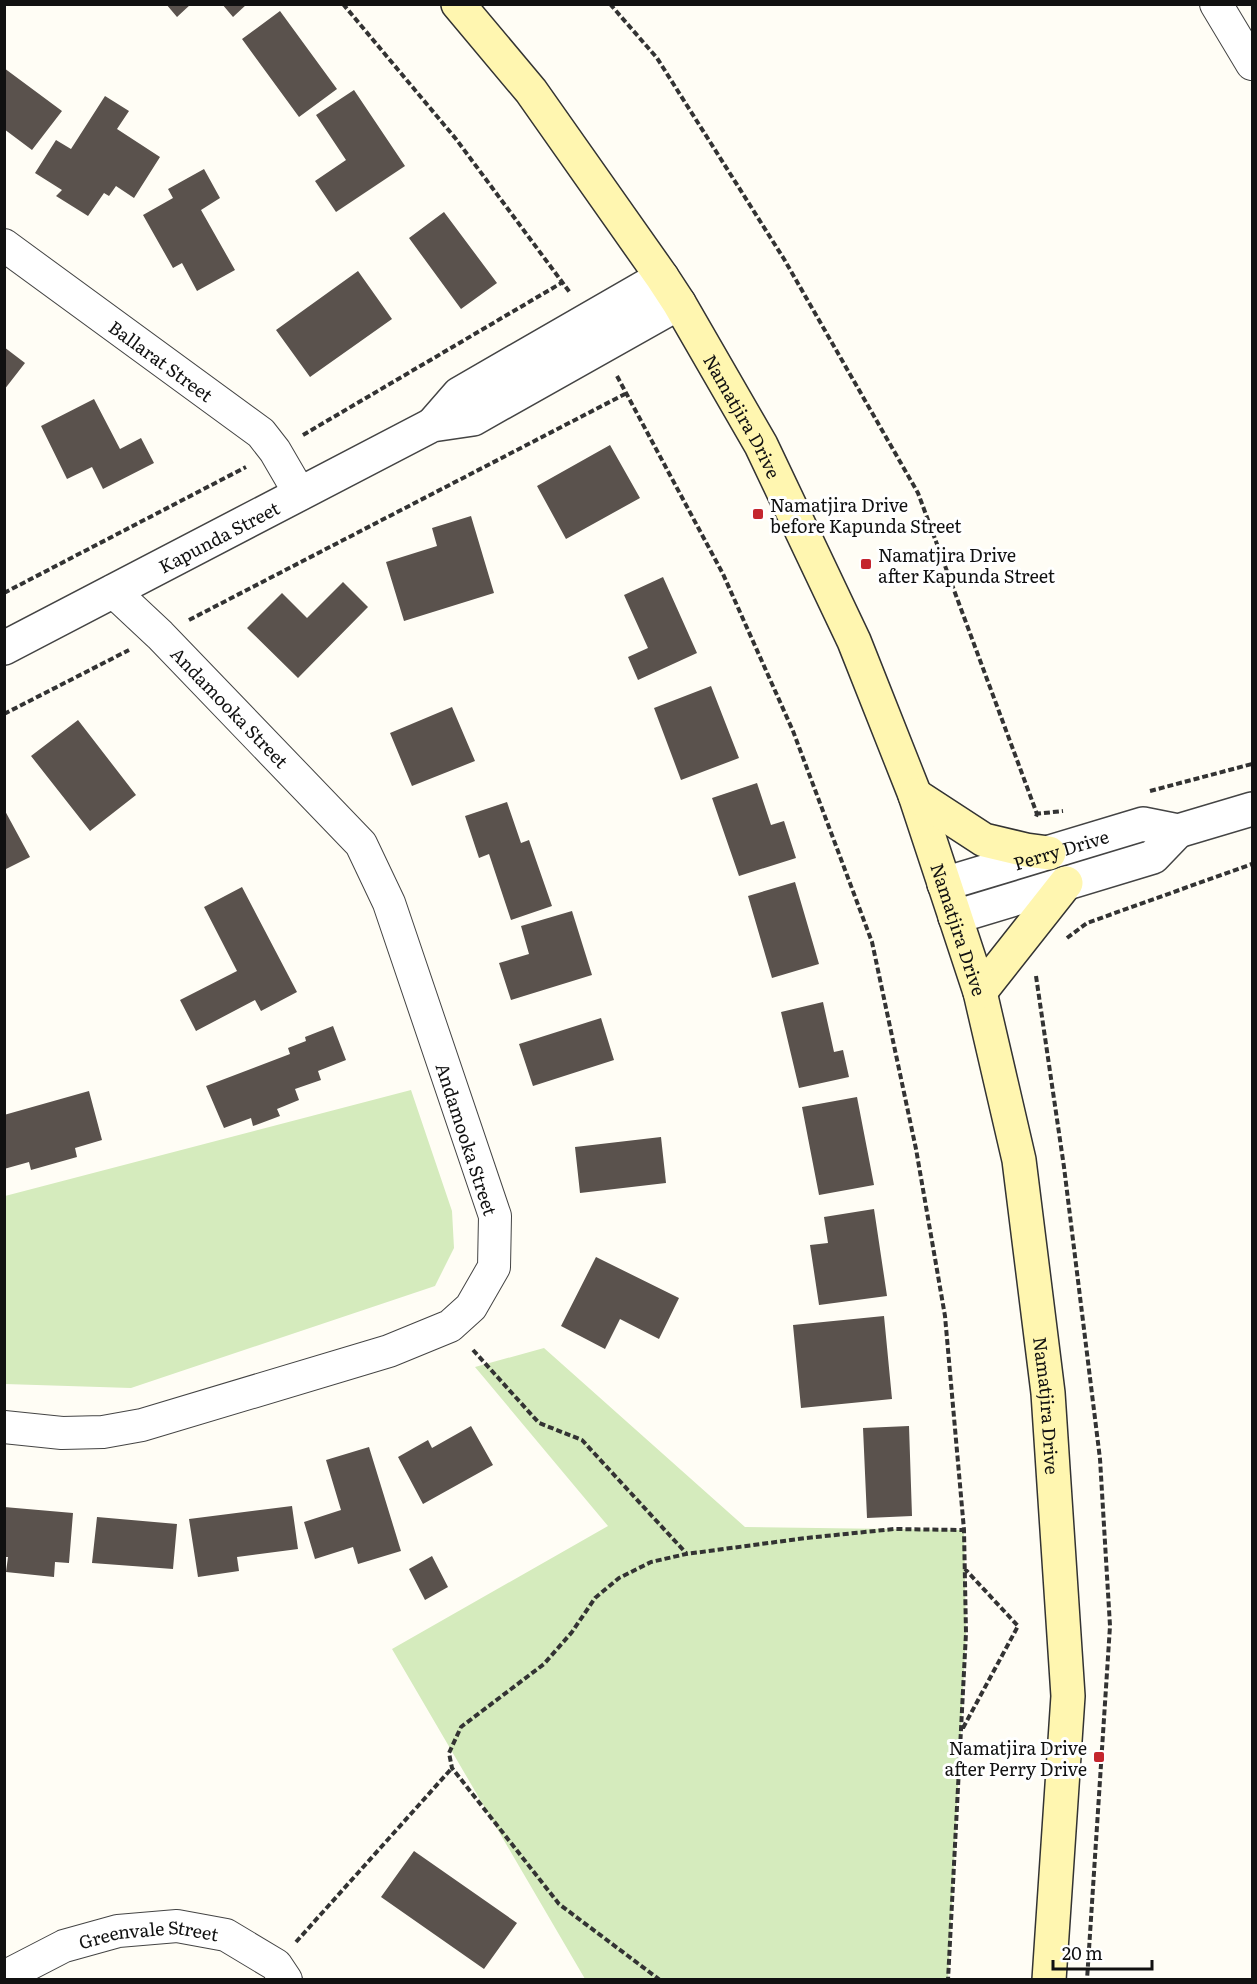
<svg xmlns="http://www.w3.org/2000/svg" width="1257" height="1984" font-family="Literata,serif">
<style>
.green{fill:#d5ebbd}
.building{fill:#5a524d}
.lines{fill:none;stroke-linecap:round;stroke-linejoin:round}
.minor-casing{stroke:#444;stroke-width:34}
.tertiary-casing{stroke:#444;stroke-width:36}
.secondary-casing{stroke:#333;stroke-width:36}
.path{stroke:#333;stroke-width:4;stroke-dasharray:6 3;stroke-linecap:butt}
.minor{stroke:#fff;stroke-width:32}
.tertiary{stroke:#fff;stroke-width:33}
.secondary{stroke:#fff6b0;stroke-width:33}
.poi-dot{fill:#c4262e;stroke:#fff;stroke-width:2}
.labels{text-anchor:middle;dominant-baseline:central;stroke-width:6;stroke-linejoin:round;paint-order:stroke}
.street-label{font-size:18px;fill:#111;stroke:#fff}
.poi-label{font-size:18px;fill:#111;stroke:#fff;text-anchor:start}
</style>
<rect width="100%" height="100%" fill="#fffdf5"/>
<path class="green" d="M411,1090L452,1211L454,1248L435,1286L131,1388L5,1384V1196Z
M544,1348L745,1527L964,1530L966,1633L948,1979H585L392,1649L608,1526L475,1367Z"/>
<path class="building" d="M166,4H191L177,17Z
M222,4H247L233,17Z
M280,11L337,89L299,117L242,39Z
M4,68L62,111L32,150L4,129Z
M354,90L405,166L336,212L315,181L346,160L316,115Z
M105,96L129,111L117,129L160,157L134,198L116,186L109,196L104,193L88,216L56,196L62,190L35,173L56,140L71,149Z
M204,169L220,198L201,210L235,270L197,291L182,263L173,268L143,215L173,198L168,189Z
M444,212L497,283L461,309L409,238Z
M358,271L392,319L310,377L276,330Z
M4,347L25,363L4,390Z
M94,399L120,449L141,438L154,463L103,489L92,467L67,479L41,426Z
M610,445L640,498L566,539L537,486Z
M471,516L494,593L404,621L386,562L437,546L432,528Z
M663,577L697,653L638,680L628,657L648,648L624,595Z
M343,582L368,607L298,678L247,628L282,593L307,618Z
M711,686L739,758L681,780L654,708Z
M452,707L475,761L412,786L390,733Z
M78,720L136,795L90,831L31,756Z
M757,783L771,825L784,821L796,858L739,876L712,798Z
M507,802L521,843L529,840L552,906L511,920L489,854L479,858L465,816Z
M4,809L30,857L4,870Z
M795,882L819,964L772,978L748,896Z
M242,887L297,992L261,1011L255,1000L196,1031L180,1000L237,971L204,907Z
M572,911L592,975L511,1000L499,963L529,954L521,926Z
M823,1002L834,1052L843,1050L849,1077L799,1088L781,1012Z
M601,1018L614,1060L533,1086L519,1044Z
M333,1026L346,1060L318,1071L321,1080L295,1089L299,1100L277,1109L280,1116L253,1126L251,1118L224,1128L206,1086L290,1054L288,1048L306,1041L305,1037Z
M89,1091L102,1140L75,1148L77,1157L31,1170L29,1162L4,1169V1115Z
M857,1097L874,1185L819,1195L802,1107Z
M661,1137L666,1183L580,1193L575,1147Z
M874,1209L887,1296L819,1305L810,1245L828,1243L824,1217Z
M596,1257L679,1298L659,1339L620,1319L605,1349L561,1326Z
M884,1316L892,1399L801,1408L793,1325Z
M471,1426L493,1465L423,1504L398,1457L428,1440L432,1448Z
M909,1426L912,1516L867,1518L863,1428Z
M369,1447L401,1551L358,1564L353,1547L315,1559L304,1522L341,1510L326,1460Z
M292,1506L298,1549L237,1557L239,1571L198,1577L189,1519Z
M4,1507L73,1513L69,1563L55,1562L54,1577L6,1572L8,1557H4Z
M97,1517L177,1524L173,1569L92,1563Z
M432,1556L448,1587L425,1600L409,1569Z
M414,1851L517,1923L484,1969L381,1897Z"/>
<g class="lines">
<defs>
<g id="minor">
<path d="M1216,4L1252,64"/>
<path id="s1" d="M4,245L261,433L275,451L300,494"/>
<path d="M4,1427L62,1433L103,1432L142,1425L389,1351L450,1326L471,1307L494,1267L495,1216L389,903L361,844L160,635L113,591"/>
<path id="s2" d="M4,1977L64,1946L118,1931L177,1926L226,1935L276,1965L286,1980"/>
</g>
<g id="tertiary">
<path d="M432,425L459,394L662,277"/>
<path id="s3" d="M4,648L432,425L473,419L679,303"/>
<path id="s4" d="M944,884L1143,824L1178,831L1252,809"/>
<path d="M955,917L1153,857L1178,831"/>
</g>
<g id="secondary">
<path id="s5" d="M458,4L531,91L662,277L679,303L761,445L854,641L915,795L980,992L1019,1160L1048,1393L1068,1696L1049,1980"/>
<path d="M915,795L984,840L1026,850L1049,853"/>
<path d="M980,992L1066,883"/>
</g>
</defs>
<use href="#minor" class="minor-casing"/>
<use href="#tertiary" class="tertiary-casing"/>
<use href="#secondary" class="secondary-casing"/>
<path class="path" d="M343,4L456,139L571,294
M610,4L657,58L784,259L918,493L1037,814L1035,819
M617,376L723,574L793,731L872,942L916,1149L945,1316L964,1530L966,1633L948,1980
M303,435L563,282
M4,593L246,467
M189,620L625,394
M4,714L129,650
M1150,791L1252,764
M1035,814L1063,811
M1067,938L1087,923L1252,864
M1036,976L1064,1167L1100,1459L1110,1626L1087,1980
M473,1350L539,1423L582,1440L686,1553
M963,1728L1018,1626L965,1569
M296,1942L452,1768
M660,1980L559,1904L452,1768L449,1753L461,1727L544,1664L572,1632L595,1598L619,1578L651,1562L686,1554L806,1538L894,1529L964,1530"/>
<use href="#minor" class="minor"/>
<use href="#tertiary" class="tertiary"/>
<use href="#secondary" class="secondary"/>
</g>
<g class="poi-dot">
<rect x="752" y="508" width="12" height="12" rx="3"/>
<rect x="860" y="558" width="12" height="12" rx="3"/>
<rect x="1093" y="1751" width="12" height="12" rx="3"/>
</g>
<g class="labels">
<g class="street-label">
<text stroke="none"><textPath href="#s1" startOffset="195">Ballarat Street</textPath></text>
<text stroke="none"><textPath href="#s5" startOffset="502">Namatjira Drive</textPath></text>
<text stroke="none"><textPath href="#s3" startOffset="242">Kapunda Street</textPath></text>
<text transform="translate(230 707) rotate(46)">Andamooka Street</text>
<text stroke="none"><textPath href="#s4" startOffset="122">Perry Drive</textPath></text>
<text stroke="none"><textPath href="#s5" startOffset="1060">Namatjira Drive</textPath></text>
<text transform="translate(467 1139) rotate(72)">Andamooka Street</text>
<text stroke="none"><textPath href="#s5" startOffset="1546">Namatjira Drive</textPath></text>
<text stroke="none"><textPath href="#s2" startOffset="154">Greenvale Street</textPath></text>
</g>
<g class="poi-label">
<text x="770" y="504">Namatjira Drive<tspan x="770" dy="21">before Kapunda Street</tspan></text>
<text x="878" y="554">Namatjira Drive<tspan x="878" dy="21">after Kapunda Street</tspan></text>
<text x="1087" y="1747" text-anchor="end">Namatjira Drive<tspan x="1087" dy="21">after Perry Drive</tspan></text>
</g>
</g>
<rect width="1257" height="1984" fill="none" stroke="#111111" stroke-width="12"/>
<path d="M1053 1960v9h99v-9" fill="none" stroke="#111111" stroke-width="3"/>
<text x="1062" y="1960" font-size="18" fill="#111111" stroke="#ffffff" stroke-width="4.5" paint-order="stroke">20 m</text>
</svg>
